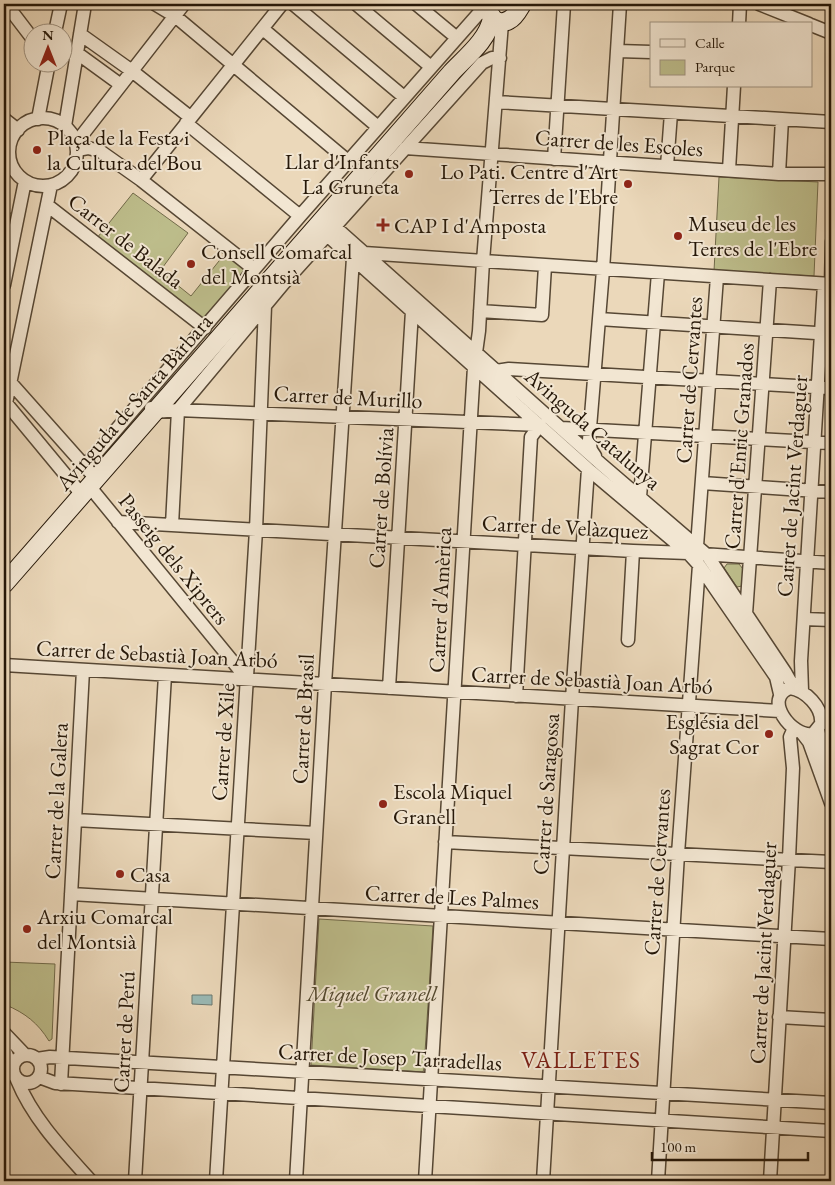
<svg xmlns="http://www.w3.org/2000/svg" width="835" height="1185" font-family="'EB Garamond',serif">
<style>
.green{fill:#bdbd8b;stroke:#716a4a}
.water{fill:#99b9b5;stroke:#6b7870}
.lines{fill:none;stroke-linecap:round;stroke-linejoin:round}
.lane-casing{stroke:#564734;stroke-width:9}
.street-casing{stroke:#564734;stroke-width:15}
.secondary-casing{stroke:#251708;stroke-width:20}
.lane{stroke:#f2e6d2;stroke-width:6}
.street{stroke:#f2e6d2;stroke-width:12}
.secondary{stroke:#f2e6d2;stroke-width:18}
.poi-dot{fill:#8f2418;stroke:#f2e6d2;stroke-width:2}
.labels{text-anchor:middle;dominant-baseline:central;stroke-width:4;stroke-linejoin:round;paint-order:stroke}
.poi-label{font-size:22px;fill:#251708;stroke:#f2e6d2;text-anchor:start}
.street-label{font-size:22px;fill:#251708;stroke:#f2e6d2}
.park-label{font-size:22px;font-style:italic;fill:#53492f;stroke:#f2e6d2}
.neighbourhood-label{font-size:24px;letter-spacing:1px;fill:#7a1f14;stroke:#f2e6d2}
</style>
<rect width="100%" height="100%" fill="#ebd8ba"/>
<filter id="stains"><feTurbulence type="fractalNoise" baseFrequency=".004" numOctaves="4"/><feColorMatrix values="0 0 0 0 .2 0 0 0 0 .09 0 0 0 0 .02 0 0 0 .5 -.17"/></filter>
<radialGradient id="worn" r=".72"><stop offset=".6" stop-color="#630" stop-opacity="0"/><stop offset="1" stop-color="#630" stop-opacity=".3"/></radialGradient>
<path class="green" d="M719,177L818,182L814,276L714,271Z
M133,193L188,233L160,271L191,296L227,251L251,270L205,324L97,238Z
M4,209L12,214L4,255Z
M727,564H739L743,569L742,586L737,587L724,568Z
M319,919L433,926L424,1068L423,1072L311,1065Z
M4,962L55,964L52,1039L49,1041C38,1023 25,1013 6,1005L4,1000Z"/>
<path class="water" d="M192,995H212V1005L192,1004Z"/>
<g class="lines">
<defs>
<path id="lane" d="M830,219L831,203
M828,284L829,241"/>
<path id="street" d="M6,4L32,38
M155,4L175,16L348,161
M293,4L404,97
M356,4L431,67
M416,4L457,38
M759,4L809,24
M739,24L740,4
M811,25L831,33
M263,29L378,127
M55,32L61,4
M80,34L132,71L190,117
M618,51L651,52
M77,53L121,85
M496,102L831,122
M9 152a34 34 0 1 1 68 0a34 34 0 1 1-68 0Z
M4,119L18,130
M38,119L49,62
M186,123L300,216
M65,126L85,4
M76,143L184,4
M405,148L779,174H831
M77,150L88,148L100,151L141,180L254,269
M554,159L564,4
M667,166L671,113
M729,170L734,86
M779,174L782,119
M141,180L282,4
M47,205L205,328
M335,227L601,464L707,555L785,672L794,688
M327,235L588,469L689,554L699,565L776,677L780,694
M364,253L831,284
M4,285L25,181
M480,311L542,315L545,266
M599,319L831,334
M496,371L509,369L831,388
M10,382L90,472
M6,403L83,496
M151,408L155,412L178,410L540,425
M178,410L284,283L482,63L492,58H500
M4,413L51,185
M561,428L831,443
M595,456L591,450L589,440L603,270L620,4
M85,466L300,216L487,4
M702,483L831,492
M90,487L247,679
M640,497L658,273
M118,522L633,551L688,553L831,563
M172,525L178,410
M697,546L717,277
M746,614L770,280
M804,619L831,620
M628,640L633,551
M4,665L780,711
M389,688L412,311
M790,688C805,690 823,707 821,724L813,734C792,738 762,698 790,688Z
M802,691L801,661L824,284
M516,696L531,437L540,425
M818,729L821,744L831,771
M802,733L809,742L831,803
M75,820L316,833
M445,842L831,862
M71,894L831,939
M779,1017L831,1020
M4,1033L25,1055
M4,1049L12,1067
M13 1069a14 14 0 1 1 28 0a14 14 0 1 1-28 0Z
M37,1059L50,1057L831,1103
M39,1077L55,1083L73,1084L831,1131
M17,1080C33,1119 63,1150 91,1181
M61,1084L83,670
M135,1181L165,675
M216,1181L256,530L265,306
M296,1181L325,684L353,258
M425,1181L474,367L479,331L483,261L502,23
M543,1181L572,699L588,469
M658,1181L678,854L699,565
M770,1181L789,859L793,768L790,737L794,728"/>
<path id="secondary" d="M489,4C487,16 497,27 509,20C515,17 519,9 522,4
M4,584L451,73C466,57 488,40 492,18"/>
</defs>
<use href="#lane" class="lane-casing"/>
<use href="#street" class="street-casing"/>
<use href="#secondary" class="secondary-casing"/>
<use href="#lane" class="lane"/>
<use href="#street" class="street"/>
<use href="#secondary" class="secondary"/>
</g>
<g class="poi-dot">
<circle cx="37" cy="150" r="5"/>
<circle cx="409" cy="174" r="5"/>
<circle cx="628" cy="184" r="5"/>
<path d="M380.5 217.5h5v5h5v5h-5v5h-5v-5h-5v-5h5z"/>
<circle cx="678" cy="236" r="5"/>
<circle cx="191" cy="264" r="5"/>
<circle cx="769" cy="734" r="5"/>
<circle cx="383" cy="804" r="5"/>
<circle cx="120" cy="874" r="5"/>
<circle cx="27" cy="929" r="5"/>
</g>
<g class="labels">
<g class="poi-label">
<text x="47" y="137">Plaça de la Festa i<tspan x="47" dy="25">la Cultura del Bou</tspan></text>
<text x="399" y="161" text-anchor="end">Llar d'Infants<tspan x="399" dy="25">La Gruneta</tspan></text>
<text x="618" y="171" text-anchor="end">Lo Pati. Centre d'Art<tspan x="618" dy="25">Terres de l'Ebre</tspan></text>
<text x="688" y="223">Museu de les<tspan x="688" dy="25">Terres de l'Ebre</tspan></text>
<text x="394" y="225">CAP I d'Amposta</text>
<text x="201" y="251">Consell Comarcal<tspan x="201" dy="25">del Montsià</tspan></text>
<text x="759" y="721" text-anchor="end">Església del<tspan x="759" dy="25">Sagrat Cor</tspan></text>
<text x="393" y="791">Escola Miquel<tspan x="393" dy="25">Granell</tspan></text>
<text x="130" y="874">Casa</text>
<text x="37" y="916">Arxiu Comarcal<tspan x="37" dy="25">del Montsià</tspan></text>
</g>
<g class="street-label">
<text transform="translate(619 143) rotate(4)">Carrer de les Escoles</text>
<text transform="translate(126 241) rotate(38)">Carrer de Balada</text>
<text transform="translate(689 380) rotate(-86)">Carrer de Cervantes</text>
<text transform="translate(348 397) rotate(3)">Carrer de Murillo</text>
<text transform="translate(134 402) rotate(-49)">Avinguda de Santa Bàrbara</text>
<text transform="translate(593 429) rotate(41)">Avinguda Catalunya</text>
<text transform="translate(739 446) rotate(-86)">Carrer d'Enric Granados</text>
<text transform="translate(792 486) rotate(-86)">Carrer de Jacint Verdaguer</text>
<text transform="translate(381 498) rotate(-86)">Carrer de Bolívia</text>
<text transform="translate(565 527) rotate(3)">Carrer de Velàzquez</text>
<text transform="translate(174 559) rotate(51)">Passeig dels Xiprers</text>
<text transform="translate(440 600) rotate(-87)">Carrer d'Amèrica</text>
<text transform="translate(157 654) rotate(3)">Carrer de Sebastià Joan Arbó</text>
<text transform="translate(592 680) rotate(3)">Carrer de Sebastià Joan Arbó</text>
<text transform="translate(303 719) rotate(-87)">Carrer de Brasil</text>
<text transform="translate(223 742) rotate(-86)">Carrer de Xile</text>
<text transform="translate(546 794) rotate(-86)">Carrer de Saragossa</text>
<text transform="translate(56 801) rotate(-87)">Carrer de la Galera</text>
<text transform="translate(657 872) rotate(-86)">Carrer de Cervantes</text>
<text transform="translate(452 897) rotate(3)">Carrer de Les Palmes</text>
<text transform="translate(763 953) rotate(-87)">Carrer de Jacint Verdaguer</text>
<text transform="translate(124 1032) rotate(-87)">Carrer de Perú</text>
<text transform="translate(390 1057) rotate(3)">Carrer de Josep Tarradellas</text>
</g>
<g class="park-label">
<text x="372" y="993">Miquel Granell</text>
</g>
<g class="neighbourhood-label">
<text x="581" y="1059">VALLETES</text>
</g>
</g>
<rect width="835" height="1185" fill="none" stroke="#ebd8ba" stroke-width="20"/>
<rect x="5" y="5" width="825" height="1175" fill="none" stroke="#251708" stroke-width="2.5"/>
<rect x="10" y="10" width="815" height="1165" fill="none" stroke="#251708"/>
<rect x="650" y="22" width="162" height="65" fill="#f2e6d2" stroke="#a09381"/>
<rect x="660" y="39" width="25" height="8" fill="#f2e6d2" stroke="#a09381"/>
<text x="695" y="48" font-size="15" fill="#251708">Calle</text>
<rect x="660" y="60" width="25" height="15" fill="#bdbd8b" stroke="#a09381"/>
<text x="695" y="72" font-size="15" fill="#251708">Parque</text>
<g transform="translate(48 48)"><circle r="24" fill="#f2e6d2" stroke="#a09381"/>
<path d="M0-4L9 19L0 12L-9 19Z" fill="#8f2418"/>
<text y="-8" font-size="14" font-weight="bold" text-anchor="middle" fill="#251708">N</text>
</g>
<path d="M652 1152v8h156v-8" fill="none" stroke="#251708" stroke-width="2.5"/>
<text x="660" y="1152" font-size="15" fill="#251708" stroke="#f2e6d2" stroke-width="4" paint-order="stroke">100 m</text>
<rect width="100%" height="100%" filter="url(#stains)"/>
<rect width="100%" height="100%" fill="url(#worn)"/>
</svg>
